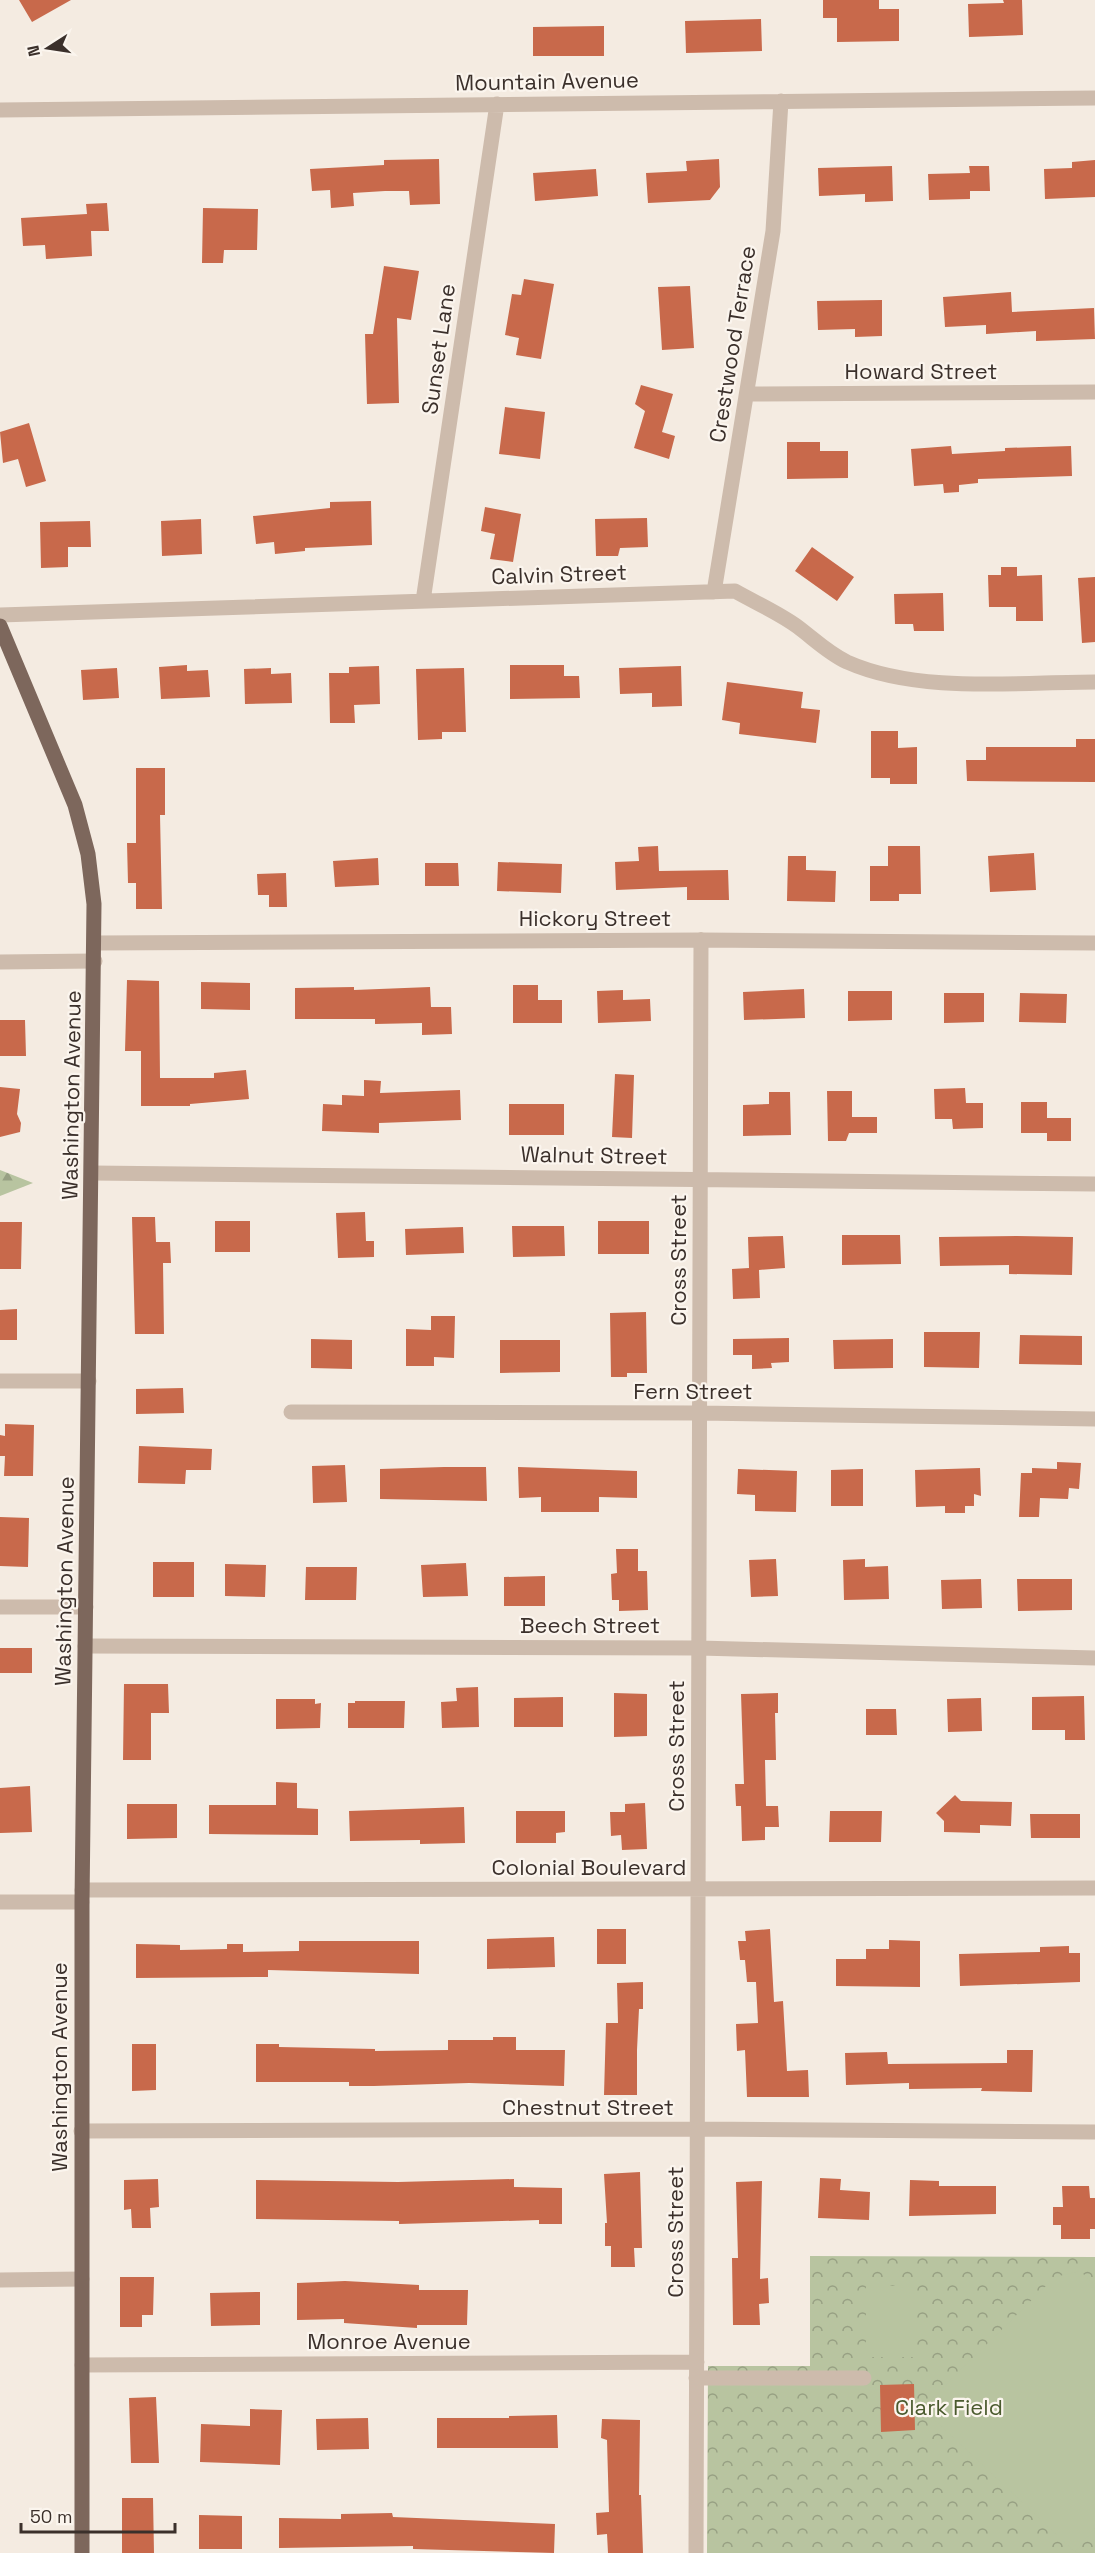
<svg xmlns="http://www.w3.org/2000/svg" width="1095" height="2553" font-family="'Space Grotesk',sans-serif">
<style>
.forest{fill:url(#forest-firs)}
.park{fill:url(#park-crowns)}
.garden{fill:#b8c4a0}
.building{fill:#c8694b}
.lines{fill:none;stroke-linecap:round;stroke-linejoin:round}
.minor{stroke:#cdbbac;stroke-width:15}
.major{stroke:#7d675c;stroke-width:15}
.labels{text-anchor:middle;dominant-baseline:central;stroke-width:4.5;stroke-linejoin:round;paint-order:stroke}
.street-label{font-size:22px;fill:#3b302b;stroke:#fbf5ee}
.park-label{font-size:22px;fill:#4a5a2e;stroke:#fbf5ee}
</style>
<defs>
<pattern id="forest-firs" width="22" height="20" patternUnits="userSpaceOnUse" patternTransform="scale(1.5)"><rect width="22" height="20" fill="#b8c4a0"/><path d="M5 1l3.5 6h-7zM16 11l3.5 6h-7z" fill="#97a083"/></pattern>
<pattern id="park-crowns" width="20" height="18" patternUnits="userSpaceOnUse" patternTransform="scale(1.5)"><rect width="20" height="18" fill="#b8c4a0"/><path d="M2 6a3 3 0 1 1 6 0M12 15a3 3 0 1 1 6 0" fill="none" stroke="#97a083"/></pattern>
</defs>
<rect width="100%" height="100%" fill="#f4ebe1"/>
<path class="forest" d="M0,1170L33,1183L0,1196Z"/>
<path class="park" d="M810,2256L1095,2257V2553H707L708,2366H810Z"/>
<path class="garden" d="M1080,2271L1095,2285V2528L1075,2552L922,2408L1055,2277Z
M866,2286H913V2357H866Z"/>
<path class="building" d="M19,0H71L32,22Z
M823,0H879V9H899V41L837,42V18H823Z
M1003,0H1022L1023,35L969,37L968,4L1004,3Z
M761,19L762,51L686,53L685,21Z
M604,26V56H533V27Z
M439,159L440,204L410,205L409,191H385L353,193L354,206L331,208L330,190L312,191L310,169L384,165V160Z
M719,159L720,187L710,200L648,203L646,173L687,171L686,161Z
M1095,160V197L1045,199L1044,169L1072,168V162Z
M892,166L893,201L865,202V194L819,196L818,168Z
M969,166H989L990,191H970V199L929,200L928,174L970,173Z
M596,169L598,196L535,201L533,173Z
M107,203L109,231H91L92,256L46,259L45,245L23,246L21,218L87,214L86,204Z
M203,208L258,209L257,250H224L223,263H202Z
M384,266L419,271L411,320L397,318L399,403L367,404L365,334H373Z
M524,279L554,284L541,359L516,355L519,338L505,335L512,294L521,295Z
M690,286L694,348L662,350L658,287Z
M1011,292L1012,312L1094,308L1095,339L1036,341V331L986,334V325L945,327L943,297Z
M882,300V336L855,337V329L818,330L817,301Z
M641,385L673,394L662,432L675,436L669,459L634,448L645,411L635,404Z
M505,407L545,412L540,459L499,454Z
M29,423L46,481L26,487L18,459L3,463L0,432Z
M787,442H820V451H848V478L787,479Z
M951,446L952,454L1005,451V448L1071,446L1072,476L978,479V483L959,485V492L944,493L943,484L914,486L911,449Z
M371,501L372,545L305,548V551L275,554L274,542L256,544L253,516L330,508V502Z
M485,507L521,514L513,562L490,559L495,534L481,531Z
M647,518L648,547L620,548L618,556H596L595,519Z
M201,519L202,554L162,556L161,521Z
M90,521L91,547H68V567L41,568L40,522Z
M812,547L854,577L837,601L795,571Z
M1001,567H1017V576L1042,575L1043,621H1016V607H989L988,575H1001Z
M1095,577V642L1082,643L1078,578Z
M943,593L944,631H914L913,624H895L894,594Z
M187,665V671L208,670L210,697L161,699L159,667Z
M510,665H564V676H579L580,698L510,699Z
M379,666L380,704L354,705L355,723H330L329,673H349V667Z
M681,666L682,706L652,707V693L620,694L619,668Z
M117,668L119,698L83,700L81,670Z
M271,668V674L291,673L292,703L245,704L244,669Z
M464,668L466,732H442V739L418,740L416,669Z
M727,682L803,692L801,708L820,710L816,743L739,734L740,723L722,720Z
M871,731H898V748L917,747V784H890V778H871Z
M1076,739H1095V782L967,781L966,760H986V747H1076Z
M136,768H165V815H160L162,909H136V883H128L127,843H136Z
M658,846L659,871L728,870L729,900H687V887L616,890L615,862L639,861L638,847Z
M888,846H920L921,894H899V901H870V866H888Z
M1034,853L1036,890L990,892L988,856Z
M788,856H806V870L836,871L835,902L787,901Z
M378,858L379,885L335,887L333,861Z
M498,862L562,864L561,893L497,891Z
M425,863H458L459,886H425Z
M286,873L287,907H269V895H258L257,874Z
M127,980L159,981L160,1078H214V1073L246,1070L249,1099L190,1104V1106H141V1051H125Z
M201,982L250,983V1010L201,1009Z
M513,985H538V1000H562V1023H513Z
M354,987V990L430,987L431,1007H451L452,1034L422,1035V1023L375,1024V1019H295V988Z
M804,989L805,1018L744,1020L743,992Z
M623,990V1000L650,999L651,1021L598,1023L597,991Z
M848,991H892V1020L848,1021Z
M944,993H984V1022L944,1023Z
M1020,993L1067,994L1066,1023L1019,1022Z
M0,1020H25L26,1056H0Z
M615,1074L634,1075L632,1138L612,1137Z
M364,1080L381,1081L380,1093L460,1090L461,1120L379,1123V1133L322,1131L323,1104L342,1105V1095L364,1096Z
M0,1087L20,1089L17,1114L21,1123L20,1132L0,1137Z
M965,1088L966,1103H983V1128L953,1129L952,1119H935L934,1089Z
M827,1091H852V1117H877V1133H849L846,1141H828Z
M769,1092H790L791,1135L743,1136V1105L769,1104Z
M1021,1102H1047V1133H1021Z
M509,1104H564V1135H509Z
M1047,1118H1071V1141H1047Z
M365,1212L366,1241H374V1257L338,1258L336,1213Z
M132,1217H155L156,1242H170L171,1263H163L164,1334H135Z
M215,1221H250V1252H215Z
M598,1221H649V1254H598Z
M0,1222H22L21,1269H0Z
M512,1226H564L565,1256L513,1257Z
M463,1227L464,1253L406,1255L405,1229Z
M842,1235H900L901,1264L842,1265Z
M783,1236L785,1268L759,1270L760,1298L733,1299L732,1269L749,1268L748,1237Z
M1017,1236L1073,1237L1072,1275L1009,1274V1265L940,1266L939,1237Z
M17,1309V1340H0V1310Z
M646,1312L647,1373H627V1377H611L610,1313Z
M431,1316H455L454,1358L434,1357V1366H406V1329L431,1330Z
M924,1332H980L979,1368L924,1367Z
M1020,1335L1082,1336V1365L1019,1364Z
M789,1338V1362L771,1363L772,1368L752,1369V1355H733V1339Z
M311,1339L352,1340V1369L311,1368Z
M893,1339V1368L834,1369L833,1340Z
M500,1340H560V1372L500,1373Z
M183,1388L184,1413L136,1414V1389Z
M5,1424L34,1425L33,1476H4L5,1456H0V1435L5,1436Z
M139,1446L212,1449L211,1470H186L185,1484L138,1483Z
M1057,1462L1081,1463L1079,1489L1069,1488L1068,1499L1040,1498L1039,1517H1019L1021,1473H1032V1468L1057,1469Z
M345,1465L347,1502L313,1503L312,1466Z
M444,1467H486L487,1501L380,1499V1469Z
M518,1467L637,1471V1498L599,1497V1512H541V1497L519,1498Z
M980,1468L981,1496L974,1494V1506H965V1513H945V1506L916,1507L915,1470Z
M738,1469L797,1471L796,1512L755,1511V1495L737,1494Z
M863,1469V1506H831V1470Z
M0,1517L29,1518L28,1567L0,1566Z
M616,1549H638V1571H647L648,1610L619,1611V1600H612L611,1574L617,1573Z
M776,1559L778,1596L751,1597L749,1560Z
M865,1559V1567L888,1566L889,1599L844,1600L843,1560Z
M153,1562H194V1597H153Z
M466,1563L468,1596L423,1597L421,1565Z
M225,1564L266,1565L265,1597L225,1596Z
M306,1567H357L356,1600H305Z
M545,1576V1606H504V1577Z
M981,1579L982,1608L942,1609L941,1580Z
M1017,1579H1072V1610L1018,1611Z
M0,1648H32V1673H0Z
M124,1684H168L169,1713H151V1760H123Z
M478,1687L479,1727L442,1728L441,1702L457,1701L456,1688Z
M614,1693L647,1694V1736L614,1737Z
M778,1693V1713H775L776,1760H765L766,1806H778L779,1827H765V1840L742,1841L741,1806H736L735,1784H744L741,1694Z
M1084,1696L1085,1740H1065V1730H1032V1697Z
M563,1697V1727H514V1698Z
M981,1698L982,1731L948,1732L947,1699Z
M276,1699H315V1704L321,1703L320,1728L276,1729Z
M355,1701H405L404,1728H348V1703H355Z
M866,1709H896L897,1735H866Z
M276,1782L297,1783V1808L318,1809V1835L209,1834V1805H276Z
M30,1786L32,1832L0,1833V1788Z
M955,1795L961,1801L1012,1802L1011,1826L980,1825V1833L944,1832V1821L936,1813Z
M645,1803L647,1849L622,1850L621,1835L611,1836L610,1812H625V1804Z
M127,1804H177V1838L127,1839Z
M464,1807L465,1843L420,1844V1840L350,1841L349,1811Z
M516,1811H565V1832L556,1833V1843H516Z
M830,1811H882L881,1842H829Z
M1030,1814H1080V1838H1031Z
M597,1929H626V1964H597Z
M770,1929L774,2002L783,2001L787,2071L808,2070L809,2097H747L745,2050L737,2051L736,2024L758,2023L756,1982H747L745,1960H740L738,1941H746L745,1931Z
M554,1937L555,1967L487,1969V1939Z
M889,1940L920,1941V1987L836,1986V1959H866V1949H889Z
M299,1941H419V1974L268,1970V1977L136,1978V1944L180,1945V1950L227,1949V1944H243V1952L299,1951Z
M1069,1946V1953H1080V1982L960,1986L959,1954L1040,1952V1947Z
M643,1982V2009H639L637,2050V2095H604L606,2023H618L617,1983Z
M493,2037H516V2050H565L564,2086L469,2083L374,2086H349V2082H256V2044H279V2047L375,2049V2051L448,2050V2040H493Z
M132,2044H156V2090L132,2091Z
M1007,2050H1033L1032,2092L981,2091L982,2088L909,2089V2083L846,2085L845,2053L887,2052L888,2064L1007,2063Z
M640,2172L642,2248H634L635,2267H611V2246H605V2223H607L604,2174Z
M820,2178L841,2179L840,2190L870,2192L869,2220L818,2218Z
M158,2179L159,2207L150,2208L151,2228H132L131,2209L124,2210V2180Z
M514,2179V2187L562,2188V2224H539V2220L399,2224V2221L256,2219V2180L398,2182Z
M910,2180L939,2181V2186H996V2214L909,2216Z
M762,2181L760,2279L768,2278L769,2303L759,2304L760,2325H733L732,2258H738L736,2182Z
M1062,2186H1089L1090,2198H1095V2229H1090V2239H1061V2225H1053V2207H1063Z
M120,2277H154L153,2315H142V2327H120Z
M345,2281L419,2285V2290H468L467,2325H417V2328L344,2323V2319L297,2320V2283Z
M260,2292V2325L211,2326L210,2293Z
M914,2384L915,2430L881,2432L880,2385Z
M156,2397L159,2463H131L129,2398Z
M250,2409L282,2410L280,2465L200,2462L201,2424L250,2426Z
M557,2415L558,2448H437V2418H509V2416Z
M368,2418L369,2449L317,2450L316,2419Z
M602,2419L640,2420L639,2495H641L643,2553H608L607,2534L597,2535L596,2513L609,2512L607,2440L601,2438Z
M122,2498H153L154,2553H122Z
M392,2513L393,2517L555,2524L554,2553L413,2549V2546L279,2548V2518L341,2519V2514Z
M199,2515L242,2516V2549H199Z"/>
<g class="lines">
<path class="minor" d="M0,110L1095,98
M748,394L1095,392
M714,592L773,231L781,101
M423,601L497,104
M0,615L735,591C756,603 779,613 798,627C814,639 828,653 847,662C919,694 1017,682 1095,682
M95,943L701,940L1095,943
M0,962L95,961
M92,1173L1095,1184
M0,1381H89
M291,1412L700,1413L1095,1419
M0,1607H86
M85,1646L699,1648L1095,1658
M82,1890L1095,1888
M0,1902H82
M81,2131L697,2129L1095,2132
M0,2280L82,2279
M82,2365L697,2362
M696,2378H864
M696,2553L701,940"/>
<path class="major" d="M0,626L75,805L88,854L94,904L82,1902V2553"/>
</g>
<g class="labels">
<g class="street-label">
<text transform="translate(547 81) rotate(-1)">Mountain Avenue</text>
<text transform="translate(732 344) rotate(-81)">Crestwood Terrace</text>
<text transform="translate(438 349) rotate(-82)">Sunset Lane</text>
<text x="921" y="371">Howard Street</text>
<text transform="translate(559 574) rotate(-2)">Calvin Street</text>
<text x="595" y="918">Hickory Street</text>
<text transform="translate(71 1095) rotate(-89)">Washington Avenue</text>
<text transform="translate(594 1155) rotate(1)">Walnut Street</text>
<text transform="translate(678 1260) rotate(-90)">Cross Street</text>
<text x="693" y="1391">Fern Street</text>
<text transform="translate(64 1581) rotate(-89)">Washington Avenue</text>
<text x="590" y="1625">Beech Street</text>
<text transform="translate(676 1746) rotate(-90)">Cross Street</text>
<text x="589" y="1867">Colonial Boulevard</text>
<text transform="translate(59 2067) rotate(-90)">Washington Avenue</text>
<text x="588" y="2107">Chestnut Street</text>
<text transform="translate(675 2232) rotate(-90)">Cross Street</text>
<text x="389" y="2341">Monroe Avenue</text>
</g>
<g class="park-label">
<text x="949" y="2407">Clark Field</text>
</g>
</g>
<g transform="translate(48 48) rotate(258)" stroke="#fbf5ee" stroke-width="4.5" paint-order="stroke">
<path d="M0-4.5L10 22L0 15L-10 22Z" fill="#3b302b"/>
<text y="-9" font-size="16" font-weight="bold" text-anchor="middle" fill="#3b302b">N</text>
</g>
<path d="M21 2523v9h154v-9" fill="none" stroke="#3b302b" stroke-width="3"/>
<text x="30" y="2523" font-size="18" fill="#3b302b" stroke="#fbf5ee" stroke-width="4.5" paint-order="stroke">50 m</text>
</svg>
